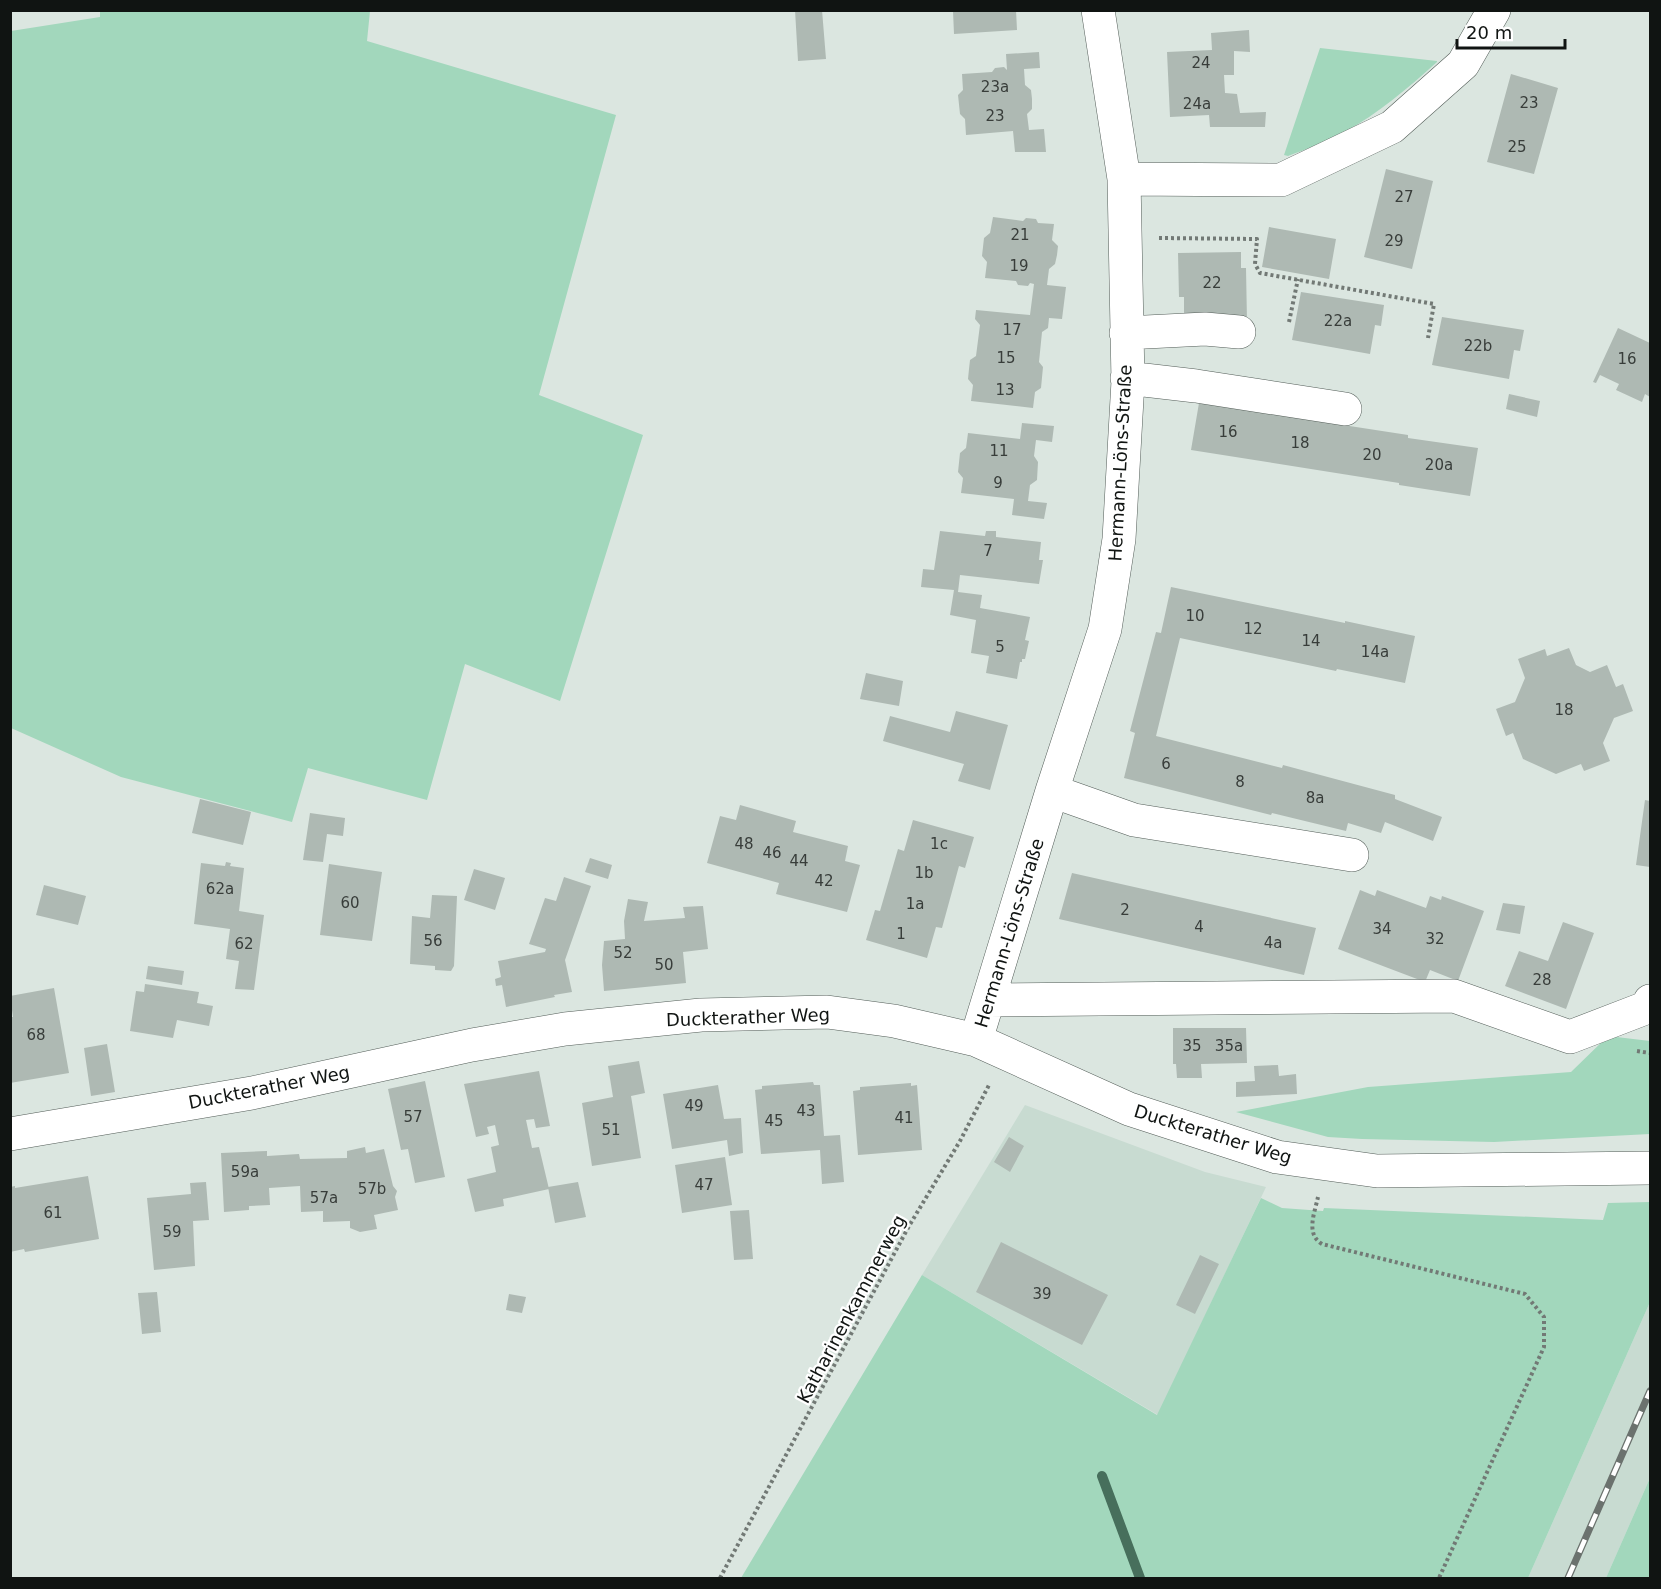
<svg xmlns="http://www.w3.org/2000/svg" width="1661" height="1589" font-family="'DejaVu Sans',sans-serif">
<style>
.built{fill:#c8dbd1}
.green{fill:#a2d7bc}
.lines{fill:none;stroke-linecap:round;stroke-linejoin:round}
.stream{stroke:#476f5c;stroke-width:10}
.building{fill:#aeb9b3}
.minor-casing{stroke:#535d58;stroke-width:34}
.path{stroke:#727975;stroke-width:4;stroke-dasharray:3 3;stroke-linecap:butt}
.minor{stroke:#fff;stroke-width:33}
.rail-casing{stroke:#6b726e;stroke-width:7}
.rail{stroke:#fff;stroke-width:4.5;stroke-dasharray:14;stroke-linecap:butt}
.labels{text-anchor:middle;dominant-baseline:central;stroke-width:4.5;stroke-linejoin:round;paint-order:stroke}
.number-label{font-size:15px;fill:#383d3a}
.street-label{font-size:18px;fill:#101412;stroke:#fff}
</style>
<rect width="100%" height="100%" fill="#dbe6e0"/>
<path class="built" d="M1025,1105L1205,1172L1266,1187L1158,1415L922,1275Z
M1650,1302V1478L1606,1578H1528Z"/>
<path class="green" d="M100,11H370L367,41L616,115L539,395L643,435L560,701L465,664L427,800L308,768L292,822L121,777L11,728V31L100,17Z
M1320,48L1437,61V62C1408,88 1378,114 1344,132C1326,142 1307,149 1288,156L1284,155Z
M1608,1036L1650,1041V1134L1494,1142L1362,1139L1328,1137L1236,1112L1368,1087L1571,1072Z
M1261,1198L1282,1208L1323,1211L1324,1208L1603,1220L1608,1203L1650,1202V1302L1528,1578H741L922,1275L1157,1415Z
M1650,1478V1578H1606Z"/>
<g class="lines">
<path class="stream" d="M1102,1476L1140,1578"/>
</g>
<path class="building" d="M795,10H822L826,59L798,61Z
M955,10H1016L1017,30L954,34L953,11Z
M1249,30L1250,52L1234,51V75H1224L1225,93L1237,94L1240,113L1266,112L1265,127H1210L1209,115L1170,117L1167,52L1212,50L1211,33Z
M1039,52L1040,68L1024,69L1025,85L1031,90L1032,99V109L1027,114L1029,130L1044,129L1046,152H1015L1013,131L966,135L965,119L960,114L958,95L963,90L962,74L992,72L995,68L1004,67L1007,70L1006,54Z
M1511,74L1558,88L1534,174L1487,162Z
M1386,169L1433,181L1412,269L1364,257Z
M993,217L1023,221L1026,218L1036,219L1038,223L1054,224L1052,240L1058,246L1057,255L1055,264L1049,269L1047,285L1066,287L1062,319L1049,318L1048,328L1042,332L1039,362L1043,367L1041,388L1035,392L1033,408L971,401L973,385L968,379L969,369L970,360L976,356L980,325L975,319L976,310L1030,315L1034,284L1030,283L1028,286L1018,285L1016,281L985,278L987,262L982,256L984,238L990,233Z
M1269,227L1336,239L1329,279L1262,267Z
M1241,252V268H1246L1247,322L1184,323V297H1179L1178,253Z
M1301,292L1384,305L1381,326L1375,325L1370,354L1292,340Z
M1442,317L1524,330L1520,351L1514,350L1509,379L1432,365Z
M1618,328L1650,343V397L1645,394L1642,402L1616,390L1619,384L1600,375L1596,383L1593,382Z
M1509,394L1540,401L1537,417L1506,409Z
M1199,403L1408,435V438L1478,448L1470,496L1399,485V483L1191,450Z
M1022,423L1054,426L1052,442L1036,440L1034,456L1038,462L1037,480L1030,485L1028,501L1047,503L1044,519L1012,515L1014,499L961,493L963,478L958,472L960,453L966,448L968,433L1020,439Z
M940,531L985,536L986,531H996V537L1041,542L1039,560H1043L1039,584L960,575L958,592L982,595L980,608L1030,617L1025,640L1029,641L1025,659H1022V662H1020L1017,679L986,673L989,656L971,653L976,620L950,615L954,590L921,587L923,569L934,570Z
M1171,587L1345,623V621L1415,636L1405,683L1337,669L1336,671L1180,638L1156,736L1282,768L1283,765L1395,795V799L1442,817L1433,841L1385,822L1381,833L1348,823L1346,831L1272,813L1271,815L1124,778L1135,733L1130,731L1156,632L1161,633Z
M1569,648L1576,665L1590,672L1607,665L1616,687L1623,684L1633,711L1614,718L1603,743L1610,761L1584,771L1581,764L1556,774L1523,759L1513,733L1506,736L1496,709L1515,702L1525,678L1518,659L1545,649L1547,656Z
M866,673L903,681L899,706L860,699Z
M956,711L1008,725L990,790L958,781L964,764L883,741L890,716L950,732Z
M200,799L251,812L243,845L192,833Z
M1645,800L1650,801V867L1636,865Z
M740,805L796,821L793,832L848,846L845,861L860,865L847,912L776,894L779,883L707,863L720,816L736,820Z
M310,813L345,818L343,836L327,834L323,862L303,860Z
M913,820L974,837L965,868L959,866L942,928L936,927L927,958L866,940L875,910L880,911L898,849L904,851Z
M590,858L612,865L608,879L585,872Z
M226,862L231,863L230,866L244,868L239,911L264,915L254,990L235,989L239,961L226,959L230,929L194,924L201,863L225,866Z
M329,864L382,872L372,941L320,935Z
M474,869L505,878L495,910L464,900Z
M1072,873L1316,928L1304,975L1059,919Z
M564,877L591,886L565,960L572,992L554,995L555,997L506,1007L502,985L496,986L495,979L501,977L498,961L545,952L546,949L529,944L545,898L556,901Z
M44,885L86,896L78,925L36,915Z
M1360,890L1375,896L1377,890L1426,908L1430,896L1441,900L1442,896L1484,911L1458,981L1430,970L1425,982L1338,949Z
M432,895L457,896L454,966L451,971L435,970V966L410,964L412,916L430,918Z
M628,899L648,902L644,921L685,918L683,907L703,906L708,949L683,952L686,983L604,991L602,965L604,941L625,939L624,921Z
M1503,903L1525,906L1520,934L1496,930Z
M1563,922L1594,933L1566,1009L1505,986L1519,951L1548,961Z
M148,966L184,971L182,985L146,979Z
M145,984L199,992L197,1003L213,1006L209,1026L177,1020L173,1038L130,1031L136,991L144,992Z
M54,988L69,1073L10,1083V1017H13L10,996Z
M1173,1028H1246L1247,1063L1201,1064L1202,1078H1177L1176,1064H1173Z
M107,1044L115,1092L91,1096L84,1048Z
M639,1061L645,1093L631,1096L641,1158L592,1166L582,1103L613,1097L608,1066Z
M1278,1065L1279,1076L1296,1074L1297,1094L1236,1097V1082L1255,1081L1254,1066Z
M539,1071L550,1126L536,1128L534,1119L526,1120L532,1148L539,1147L549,1189L503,1199L504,1206L475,1212L467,1179L496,1172L491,1147L499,1145L495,1125L487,1127L489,1134L476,1137L464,1084Z
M425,1081L445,1177L415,1183L408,1149L401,1150L388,1089Z
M813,1082L814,1085H820L824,1136L840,1135L844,1182L822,1184L820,1150L761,1154L755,1090L762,1089V1086Z
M911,1083V1086L917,1085L922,1150L858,1155L853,1091L860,1090V1087Z
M718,1085L724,1119L741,1118L743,1153L729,1156L727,1140L672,1149L663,1094Z
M1009,1137L1024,1146L1010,1172L994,1162Z
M365,1147L366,1153L384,1149L393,1186L397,1191L395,1197L398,1210L374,1215L377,1229L360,1232L350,1228V1221L323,1222V1211L301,1212L300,1186L269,1188L270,1205L249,1206V1210L224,1212L221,1153L267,1151V1156L299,1154L300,1159L347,1158V1151Z
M725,1157L732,1205L682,1213L675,1165Z
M88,1176L99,1239L25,1252L24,1249L10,1252V1187L15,1186V1188Z
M206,1182L209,1220L193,1221L195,1266L154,1270L147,1198L191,1194L190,1183Z
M578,1182L586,1217L555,1223L548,1187Z
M749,1210L753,1259L734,1260L730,1211Z
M1001,1242L1108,1295L1082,1345L976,1292Z
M1200,1255L1219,1264L1195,1314L1176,1305Z
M157,1292L161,1332L142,1334L138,1293Z
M509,1294L526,1297L522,1313L506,1310Z"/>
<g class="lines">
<defs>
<path id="minor" d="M1124,179L1281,180L1392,127L1463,64L1494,10
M1126,333L1205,329L1239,332
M1127,378L1196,386L1345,409
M1052,791L1134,820L1352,855
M989,1000L1454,996L1570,1037L1648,1007L1650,1001
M976,1040L1052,791L1105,629L1119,539L1128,381L1124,179L1098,10
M10,1134L252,1093L472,1045L565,1029L701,1015L827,1012L894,1021L976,1040L1129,1109L1277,1157L1377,1171L1650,1168"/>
</defs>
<use href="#minor" class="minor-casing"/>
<path class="path" d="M1159,238L1257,239L1255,264L1260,273L1434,304L1428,338
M1289,322L1298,279
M1637,1051L1650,1053
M1318,1197C1315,1212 1305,1234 1322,1244L1525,1294L1544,1317V1347L1439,1578
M720,1578L909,1226L960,1141L989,1085"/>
<use href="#minor" class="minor"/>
<defs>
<path id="rail" d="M1568,1578L1650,1391"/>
</defs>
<use href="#rail" class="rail-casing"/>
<use href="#rail" class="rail"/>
</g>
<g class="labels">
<g class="number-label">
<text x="1201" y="63">24</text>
<text x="995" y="87">23a</text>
<text x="1529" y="103">23</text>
<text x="1197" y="104">24a</text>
<text x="995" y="116">23</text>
<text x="1517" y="147">25</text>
<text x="1404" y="197">27</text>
<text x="1020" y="235">21</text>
<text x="1394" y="241">29</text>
<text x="1019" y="266">19</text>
<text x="1212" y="283">22</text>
<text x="1338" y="321">22a</text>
<text x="1012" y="330">17</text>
<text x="1478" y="346">22b</text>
<text x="1006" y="358">15</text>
<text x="1627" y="359">16</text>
<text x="1005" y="390">13</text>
<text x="1228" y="432">16</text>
<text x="1300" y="443">18</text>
<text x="999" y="451">11</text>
<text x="1372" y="455">20</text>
<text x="1439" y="465">20a</text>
<text x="998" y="483">9</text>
<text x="988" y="551">7</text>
<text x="1195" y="616">10</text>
<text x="1253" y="629">12</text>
<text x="1311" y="641">14</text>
<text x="1000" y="647">5</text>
<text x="1375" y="652">14a</text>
<text x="1564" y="710">18</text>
<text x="1166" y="764">6</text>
<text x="1240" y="782">8</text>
<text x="1315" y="798">8a</text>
<text x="744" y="844">48</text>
<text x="939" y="844">1c</text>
<text x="772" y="853">46</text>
<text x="799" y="861">44</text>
<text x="924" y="873">1b</text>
<text x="824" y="881">42</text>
<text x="220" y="889">62a</text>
<text x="350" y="903">60</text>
<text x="915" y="904">1a</text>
<text x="1125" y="910">2</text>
<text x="1199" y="927">4</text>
<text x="1382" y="929">34</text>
<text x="901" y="934">1</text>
<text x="1435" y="939">32</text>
<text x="433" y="941">56</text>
<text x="1273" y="943">4a</text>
<text x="244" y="944">62</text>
<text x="623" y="953">52</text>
<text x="664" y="965">50</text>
<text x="1542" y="980">28</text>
<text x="36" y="1035">68</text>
<text x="1192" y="1046">35</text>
<text x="1229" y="1046">35a</text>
<text x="694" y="1106">49</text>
<text x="806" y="1111">43</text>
<text x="413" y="1117">57</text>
<text x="904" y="1118">41</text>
<text x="774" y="1121">45</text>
<text x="611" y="1130">51</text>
<text x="245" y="1172">59a</text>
<text x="704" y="1185">47</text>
<text x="372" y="1189">57b</text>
<text x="324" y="1198">57a</text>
<text x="53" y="1213">61</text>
<text x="172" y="1232">59</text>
<text x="1042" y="1294">39</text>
</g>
<g class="street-label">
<text transform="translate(1120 463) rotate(-87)">Hermann-Löns-Straße</text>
<text transform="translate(1009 933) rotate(-73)">Hermann-Löns-Straße</text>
<text transform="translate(748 1017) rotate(-2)">Duckterather Weg</text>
<text transform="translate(269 1087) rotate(-11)">Duckterather Weg</text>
<text transform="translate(1213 1134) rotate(17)">Duckterather Weg</text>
<text transform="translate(851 1309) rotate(-62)">Katharinenkammerweg</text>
</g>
</g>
<rect width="1661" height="1589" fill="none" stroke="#101412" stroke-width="24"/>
<path d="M1457 39v9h108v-9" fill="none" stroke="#101412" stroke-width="3"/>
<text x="1466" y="39" font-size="18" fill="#101412" stroke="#ffffff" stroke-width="4.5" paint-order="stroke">20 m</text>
</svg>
